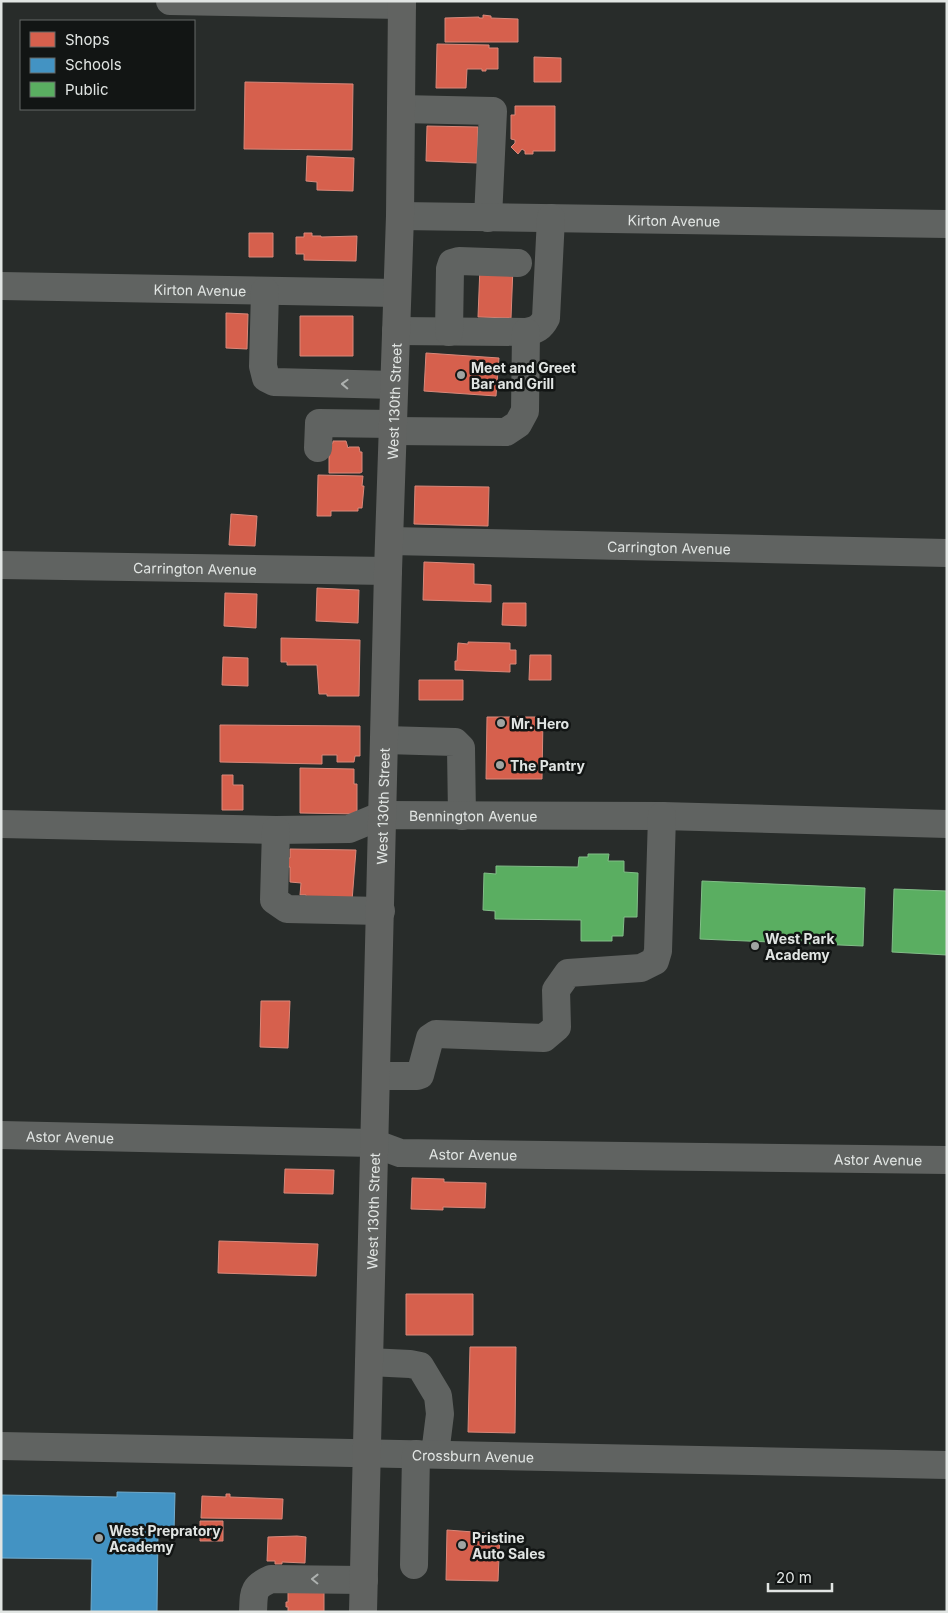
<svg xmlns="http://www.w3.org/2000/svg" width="948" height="1613" font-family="Inter,sans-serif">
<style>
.shops{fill:#d6604d;stroke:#d9887a}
.schools{fill:#4393c3;stroke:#72accd}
.public{fill:#5aae61;stroke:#82be88}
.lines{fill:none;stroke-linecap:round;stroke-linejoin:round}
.minor{stroke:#606361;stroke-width:28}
.major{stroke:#616361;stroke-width:28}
.oneway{stroke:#adb1af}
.poi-dot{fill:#a0a4a2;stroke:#121514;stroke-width:2}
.labels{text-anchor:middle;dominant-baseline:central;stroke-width:5;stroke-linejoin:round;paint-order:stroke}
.street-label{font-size:14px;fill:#e1e5e3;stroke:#121514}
.poi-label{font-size:14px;font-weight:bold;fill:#e1e5e3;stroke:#121514;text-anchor:start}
</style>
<rect width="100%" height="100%" fill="#282c2a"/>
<path class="shops" d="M483,15L491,16V18L518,19V42H445V18L479,17V18H483Z
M437,44L489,45V48H498V69H486V71H482V69H467L466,88H436Z
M534,57L561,58V82H534Z
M245,82L353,84L352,150L244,149Z
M515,106H555V151H533V154H525V151L522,149L518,154L511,147L515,143V140L511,139V115H515Z
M427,126L478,127L477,163L426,161Z
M307,156L354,158L353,191L317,190V182L306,181Z
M249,233H273V257H249Z
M304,233H312V236H321V237L357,236L356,261L304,260V254H296V237H304Z
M480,266L513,267L511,318L478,317Z
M226,313L248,314L247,349L226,348Z
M300,316H353V356H300Z
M426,353L499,358L496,396L424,391Z
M333,441H346L348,448L349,447H359L360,452H362V472L360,473H329V443H333Z
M318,475L363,476L362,486H364L362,508H358V511H331V516H317Z
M415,486L489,487L488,526L414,524Z
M231,514L257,516L255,546L229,545Z
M424,562L474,564V584L491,585V602L423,600Z
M317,588L359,590L358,623L316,621Z
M225,593L257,594L256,628L224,626Z
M503,603H526V626L502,625Z
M281,638L360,640L359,696H327V694H319L317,665H287V662H281Z
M468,642L510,643V650H516V664H510V672L455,670V661H457L458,643L468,644Z
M530,655H551V680H529Z
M223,657L248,658V686L222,685Z
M419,680H463V700H419Z
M487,717H543L542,779H486Z
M220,725L360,726V756H355L354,762H337V755H322V764L220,762Z
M300,768L354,769V784H357V814L300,813Z
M222,775H233V785H243V810H222Z
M290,849L356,850L352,901L306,900V895H300L301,883L290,882V867H285V858H290Z
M261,1001H290L288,1048L260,1047Z
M285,1169L334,1170L333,1194L284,1193Z
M412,1178L444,1179V1182L486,1183L485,1208L443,1207V1210L411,1209Z
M219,1241L318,1244L316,1276L218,1273Z
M406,1294H473V1335H406Z
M470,1347H516L515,1433L468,1432Z
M226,1494H230V1497L283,1499L282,1519L201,1518L202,1496L226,1497Z
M200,1521H223V1541H200Z
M447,1530L500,1534L498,1581L446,1580Z
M297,1536L306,1537L305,1563L282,1562V1564H275V1561H267L268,1537Z
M288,1591L324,1592V1612H288V1607H286V1602H288Z"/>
<path class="schools" d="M117,1492L175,1493L174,1532H158L157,1612H91L92,1559L1,1558V1495L117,1497Z"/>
<path class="public" d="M588,854H609L608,861H624V872L638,873L637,917H624L623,936H612V941H581V920L495,919V911L483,910L484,873L496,874V866L578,867L579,857H588Z
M702,881L865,888L863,946L700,939Z
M894,889L947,891V955L892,952Z"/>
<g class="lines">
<g class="minor">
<path d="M170,1L402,5"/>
<path d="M401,109L493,111L488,218"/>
<path id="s1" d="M400,216L947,224"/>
<path id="s2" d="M1,286L397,293"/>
<path d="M265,291L263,366L266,378L274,382L394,385"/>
<path d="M396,331L526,332C536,330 541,328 546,318L551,218"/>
<path d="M449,332L450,269L452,263L459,261L518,263"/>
<path d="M393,431L506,432L518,424L525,411L526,332"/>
<path d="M318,448L319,423L393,424"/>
<path id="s3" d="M390,541L947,553"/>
<path id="s4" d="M1,565L388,571"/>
<path d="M385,740L455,742L461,748L462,816"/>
<path id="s5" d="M1,824L276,830L349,829L383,815L662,816L947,824"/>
<path d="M276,830L274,900L287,909L381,911"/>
<path d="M376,1076H417L420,1075L430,1038L436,1034L544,1038L557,1027L556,990L568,973L641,968L655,961L658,951L662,816"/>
<path id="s6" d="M1,1135L373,1143L400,1153L947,1160"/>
<path d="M369,1362L410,1364L420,1366L438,1396L440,1414L435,1454"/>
<path id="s7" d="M1,1446L947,1465"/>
<path d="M414,1565L416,1454"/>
<path d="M253,1612C254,1593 252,1587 271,1579L364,1580"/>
</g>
<path class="major" id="s8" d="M363,1612L388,571L400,216L402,1"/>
</g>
<defs><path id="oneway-chevron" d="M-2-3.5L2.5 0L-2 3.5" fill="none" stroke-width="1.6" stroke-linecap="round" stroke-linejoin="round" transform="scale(1.25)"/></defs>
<g class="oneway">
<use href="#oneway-chevron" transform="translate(345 384) rotate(-178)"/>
<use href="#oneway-chevron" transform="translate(315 1579) rotate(-179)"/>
</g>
<g class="poi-dot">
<circle cx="461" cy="375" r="5"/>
<circle cx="501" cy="723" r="5"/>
<circle cx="500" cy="765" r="5"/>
<circle cx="755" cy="946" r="5"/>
<circle cx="99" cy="1538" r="5"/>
<circle cx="462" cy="1545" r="5"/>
</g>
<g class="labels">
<g class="street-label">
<text stroke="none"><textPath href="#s1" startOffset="274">Kirton Avenue</textPath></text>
<text stroke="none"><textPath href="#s2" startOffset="199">Kirton Avenue</textPath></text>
<text stroke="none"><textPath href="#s8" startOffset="1211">West 130th Street</textPath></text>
<text stroke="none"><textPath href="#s3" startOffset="279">Carrington Avenue</textPath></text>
<text stroke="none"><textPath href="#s4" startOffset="194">Carrington Avenue</textPath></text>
<text stroke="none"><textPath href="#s8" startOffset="806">West 130th Street</textPath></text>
<text stroke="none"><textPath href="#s5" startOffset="475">Bennington Avenue</textPath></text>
<text stroke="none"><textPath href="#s6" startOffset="69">Astor Avenue</textPath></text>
<text stroke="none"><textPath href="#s6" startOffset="474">Astor Avenue</textPath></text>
<text stroke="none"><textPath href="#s6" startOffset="879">Astor Avenue</textPath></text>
<text stroke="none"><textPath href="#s8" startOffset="401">West 130th Street</textPath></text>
<text stroke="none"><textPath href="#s7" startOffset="472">Crossburn Avenue</textPath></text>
</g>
<g class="poi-label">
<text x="471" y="367">Meet and Greet<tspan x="471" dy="16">Bar and Grill</tspan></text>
<text x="511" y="723">Mr. Hero</text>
<text x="510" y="765">The Pantry</text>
<text x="765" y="938">West Park<tspan x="765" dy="16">Academy</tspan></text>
<text x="109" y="1530">West Prepratory<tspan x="109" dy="16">Academy</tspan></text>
<text x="472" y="1537">Pristine<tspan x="472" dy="16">Auto Sales</tspan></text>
</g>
</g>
<rect width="948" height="1613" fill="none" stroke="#e1e5e3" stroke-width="5"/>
<rect x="20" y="20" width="175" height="90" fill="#121514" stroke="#656867"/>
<rect x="30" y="32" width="25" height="15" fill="#d6604d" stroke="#656867"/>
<text x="65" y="45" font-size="15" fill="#e1e5e3">Shops</text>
<rect x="30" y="58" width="25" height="15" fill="#4393c3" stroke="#656867"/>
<text x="65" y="70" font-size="15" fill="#e1e5e3">Schools</text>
<rect x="30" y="82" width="25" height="15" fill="#5aae61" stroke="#656867"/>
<text x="65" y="95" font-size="15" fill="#e1e5e3">Public</text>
<path d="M768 1583v8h64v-8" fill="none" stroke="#e1e5e3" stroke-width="2.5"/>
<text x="776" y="1583" font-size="15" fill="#e1e5e3" stroke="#121514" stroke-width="4" paint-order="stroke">20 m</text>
</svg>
